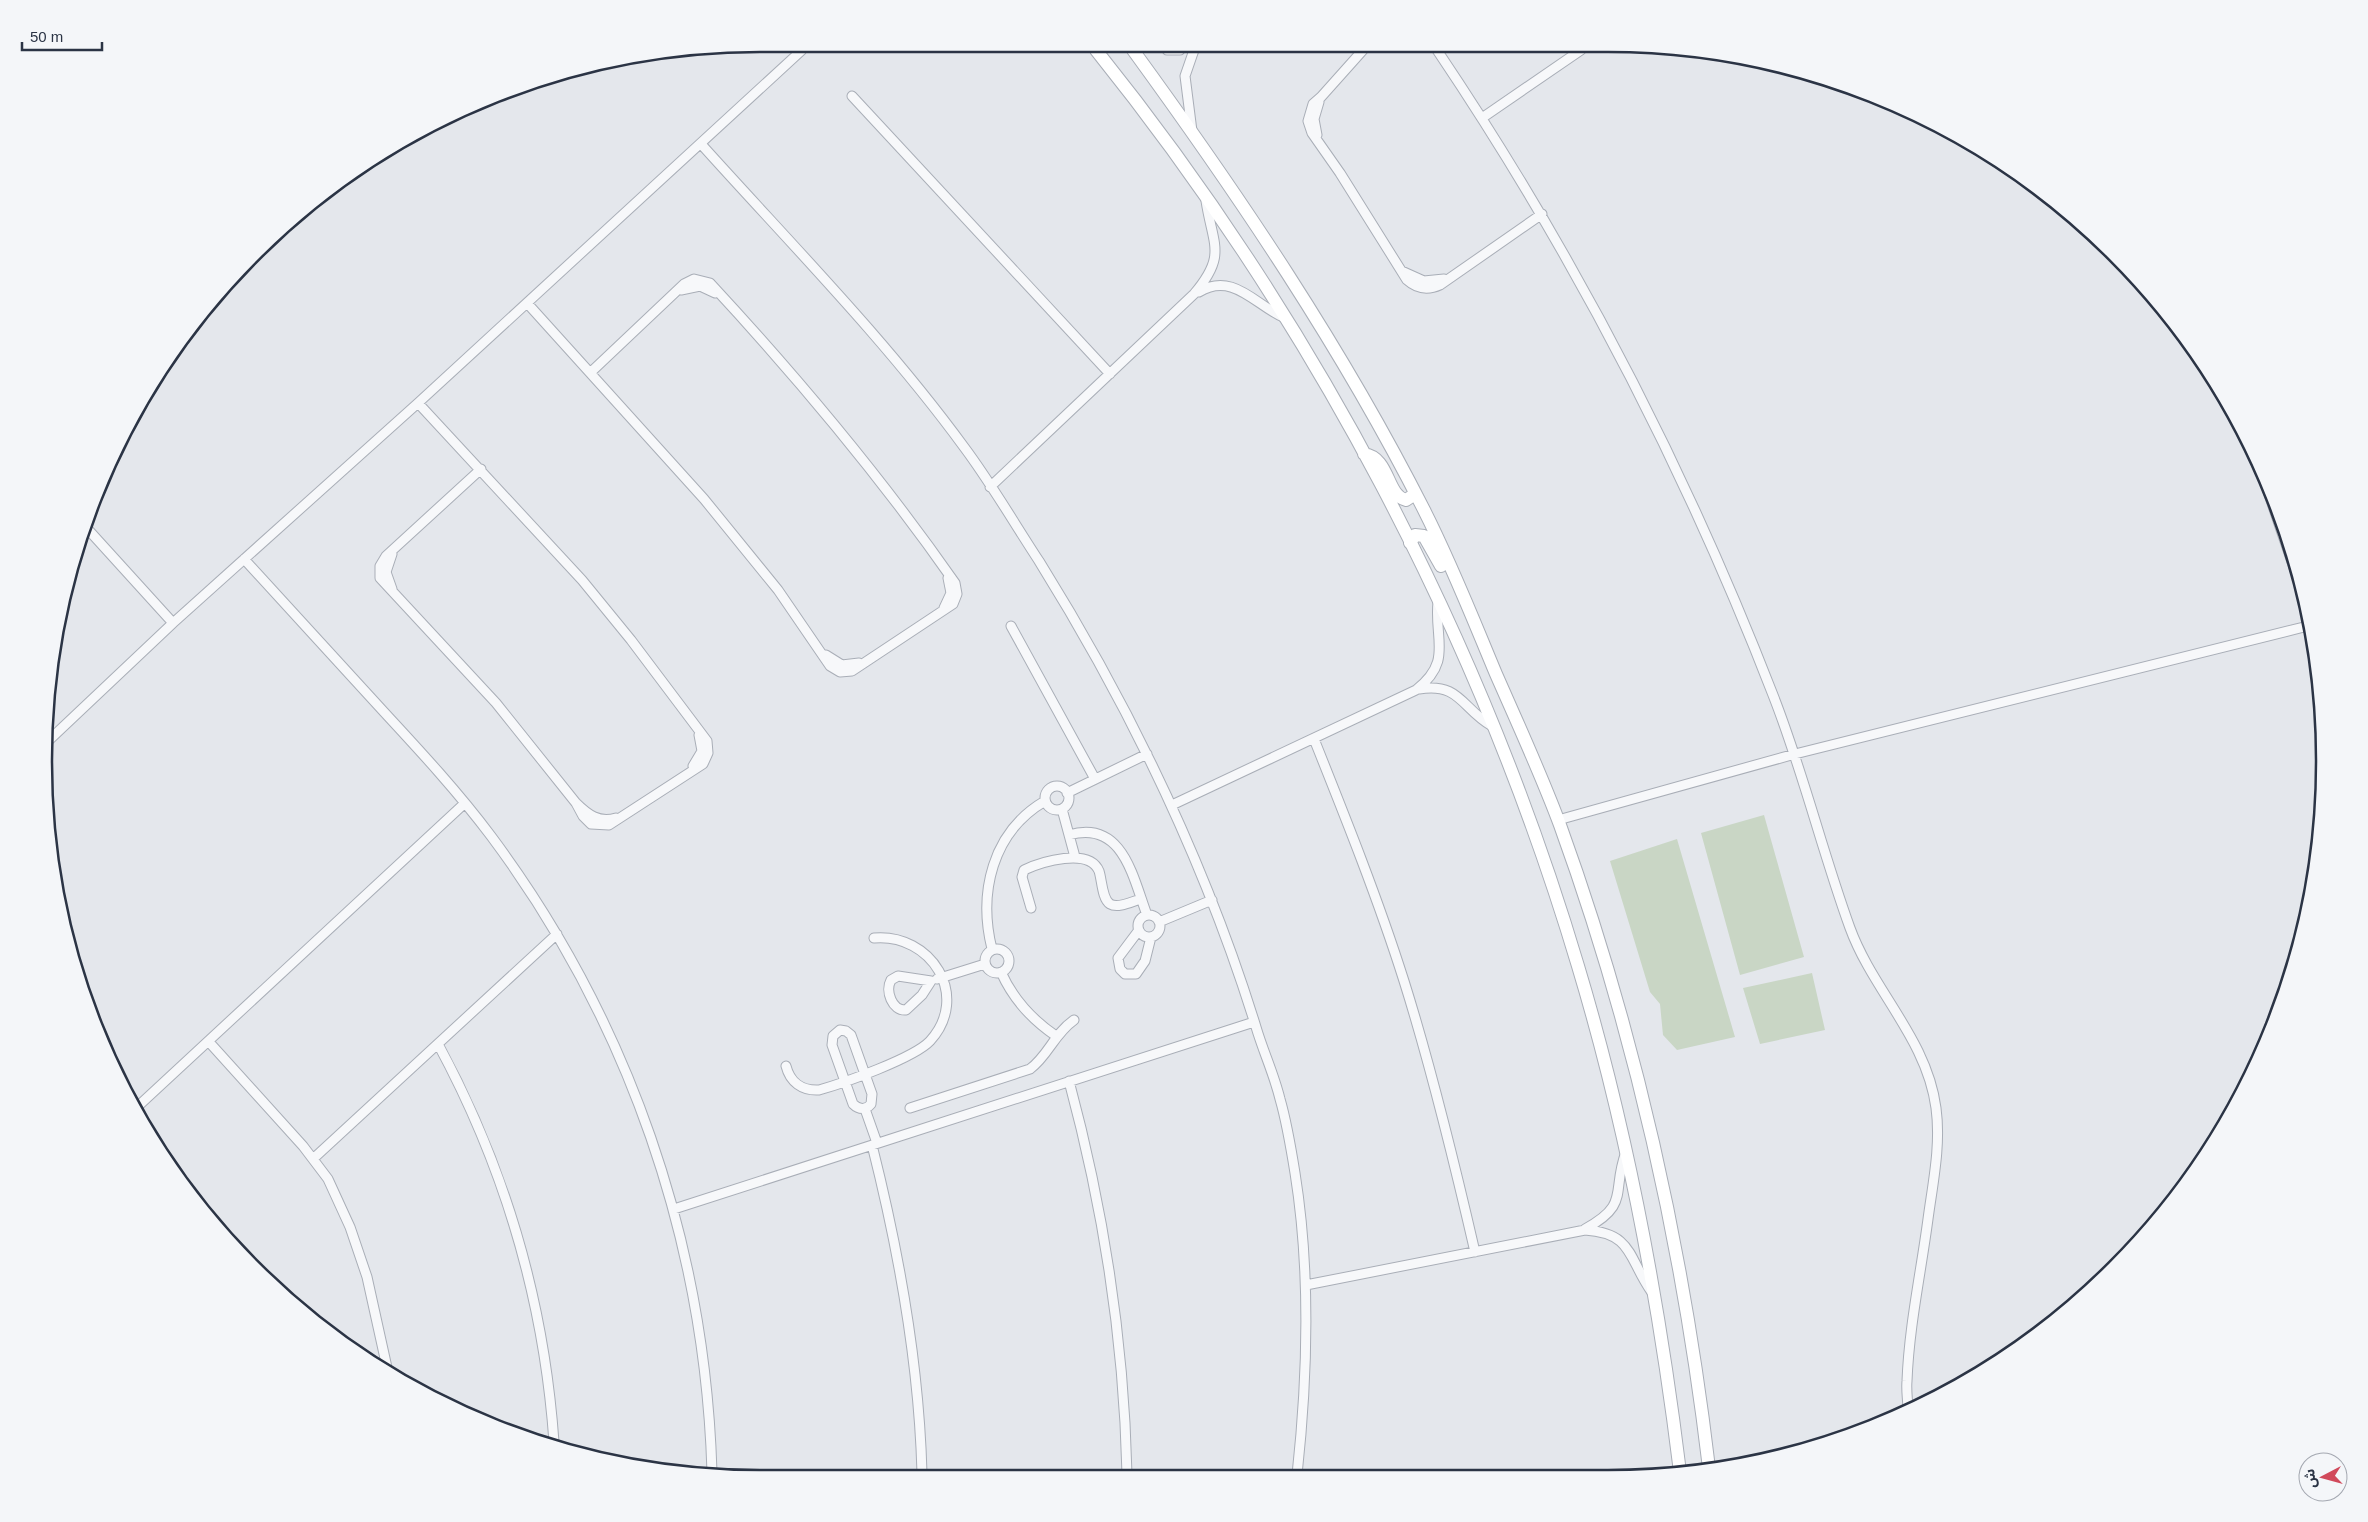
<svg xmlns="http://www.w3.org/2000/svg" width="2368" height="1522" font-family="Helvetica,'Noto Sans Arabic',sans-serif">
<style>
.green{fill:#c9d6c5}
.lines{fill:none;stroke-linecap:round;stroke-linejoin:round}
.street-casing{stroke:#a9aeb7;stroke-width:11}
.secondary-casing{stroke:#a9aeb7;stroke-width:14}
.street{stroke:#f7f8fa;stroke-width:9}
.secondary{stroke:#fff;stroke-width:12}
.rim{fill:none;stroke:#2b3445;stroke-width:2.5}
</style>
<rect width="100%" height="100%" fill="#e4e7ec"/>
<path class="green" d="M1764,815L1804,957L1740,975L1701,833Z
M1677,839L1735,1037L1677,1050L1663,1035L1660,1004L1650,992L1610,861Z
M1812,973L1825,1030L1760,1044L1743,988Z"/>
<g class="lines">
<defs>
<path id="street" d="M1167,50H1180
M1363,50L1321,97L1313,104L1308,121L1312,133L1340,173L1407,280C1417,289 1427,291 1440,285L1542,214
M1437,50C1573,252 1685,468 1773,695C1803,771 1822,851 1850,928C1873,991 1927,1039 1936,1108C1941,1145 1933,1182 1928,1219C1921,1272 1909,1327 1907,1381C1906,1391 1908,1401 1908,1411
M852,96L1110,374
M1482,118L1581,50
M1192,131L1185,76L1194,50
M1317,135L1314,119L1319,102
M701,144C790,243 885,339 964,447C991,483 1014,523 1039,561C1130,707 1205,862 1256,1027C1263,1051 1274,1074 1280,1099C1287,1123 1291,1148 1295,1173C1311,1273 1308,1374 1297,1475
M1404,272L1424,281L1444,279
M681,290L700,286L715,293
M1199,292C1233,271 1256,306 1285,318
M527,303L704,499L778,590L830,666L840,672L852,671L953,604L957,594L955,583C881,477 798,378 710,283L694,279L684,284L591,372
M418,403L582,580L631,640L707,741L708,753L703,764L609,825L591,824L583,816L576,803
M481,469L386,556L380,566V578L496,703L576,803C588,815 599,823 616,818
M2263,477L2303,594
M990,487L1194,294C1227,255 1213,246 1206,201
M84,525L173,623
M244,559C291,610 337,661 384,712C421,752 458,792 491,836C629,1021 705,1242 712,1472
M392,589L386,572L392,554
M944,608L951,593L948,578
M1011,626L1095,779
M826,655L842,665L859,663
M1419,689C1460,682 1462,709 1492,726
M1314,739C1346,819 1378,899 1404,981C1432,1070 1454,1161 1475,1252
M46,743L173,623L418,403L802,50
M693,766L702,751L699,735
M1045 798a12 12 0 1 1 24 0a12 12 0 1 1-24 0Z
M1067,793L1147,754
M1172,805L1416,690C1453,661 1434,640 1438,602
M1062,809L1075,857
M1558,820L1795,754L2308,626
M1069,835C1123,819 1133,878 1147,915
M1031,908L1022,877L1024,870C1041,862 1089,847 1099,871C1102,880 1102,899 1110,904C1118,909 1133,901 1141,899
M1138 926a11 11 0 1 1 22 0a11 11 0 1 1-22 0Z
M1159,922L1212,900
M1139,930L1118,958L1120,969L1125,974H1136L1145,961L1151,937
M985 961a12 12 0 1 1 24 0a12 12 0 1 1-24 0Z
M992,949C978,893 992,832 1045,801
M1001,972C1013,999 1031,1019 1056,1036
M898,976L931,981L922,995L906,1010C892,1011 885,991 891,980Z
M937,979L985,964
M840,1030L846,1031L851,1035L872,1094L871,1104C866,1110 859,1110 853,1104L832,1045L833,1036Z
M209,1042L303,1146L328,1179L350,1227L367,1277L388,1372
M438,1044C505,1168 544,1301 554,1442
M786,1066C790,1082 802,1091 819,1090C844,1083 914,1058 930,1041C971,996 931,933 874,938
M1069,1081C1104,1211 1124,1340 1127,1474
M910,1108L1030,1069C1048,1056 1054,1034 1074,1020
M135,1109L465,803
M865,1109L877,1143
M872,1145C899,1252 919,1362 922,1473
M314,1158L557,934
M674,1209L1254,1022
M1585,1229C1631,1204 1611,1192 1626,1152
M1306,1285L1585,1230C1633,1233 1628,1258 1651,1291"/>
<path id="secondary" d="M1096,50C1313,320 1479,634 1578,966C1628,1132 1659,1301 1680,1472
M1133,50C1240,197 1342,348 1424,510C1451,563 1473,619 1496,674C1518,724 1541,774 1560,825C1635,1032 1683,1249 1709,1468
M1364,454C1390,458 1386,495 1406,500L1415,494
M1410,543L1415,535L1424,536L1441,566"/>
</defs>
<use href="#street" class="street-casing"/>
<use href="#secondary" class="secondary-casing"/>
<use href="#street" class="street"/>
<use href="#secondary" class="secondary"/>
</g>
<path d="M0 0H2368V1522H0ZM760 52H1608A708 708 0 0 1 2316 760V762A708 708 0 0 1 1608 1470H760A708 708 0 0 1 52 762V760A708 708 0 0 1 760 52Z" fill="#f4f6f9" fill-rule="evenodd"/>
<path class="rim" d="M760 52H1608A708 708 0 0 1 2316 760V762A708 708 0 0 1 1608 1470H760A708 708 0 0 1 52 762V760A708 708 0 0 1 760 52Z"/>
<g transform="translate(2323 1477) rotate(264)"><circle r="24" fill="#f4f6f9" stroke="#a4a8b1"/>
<path d="M0-4L9 19L0 12L-9 19Z" fill="#d1495b"/>
<text y="-8" font-size="14" font-weight="bold" text-anchor="middle" fill="#2b3445">ش</text>
</g>
<path d="M22 42v8h80v-8" fill="none" stroke="#2b3445" stroke-width="2.5"/>
<text x="30" y="42" font-size="15" fill="#2b3445" stroke="#f4f6f9" stroke-width="4" paint-order="stroke">50 m</text>
</svg>
